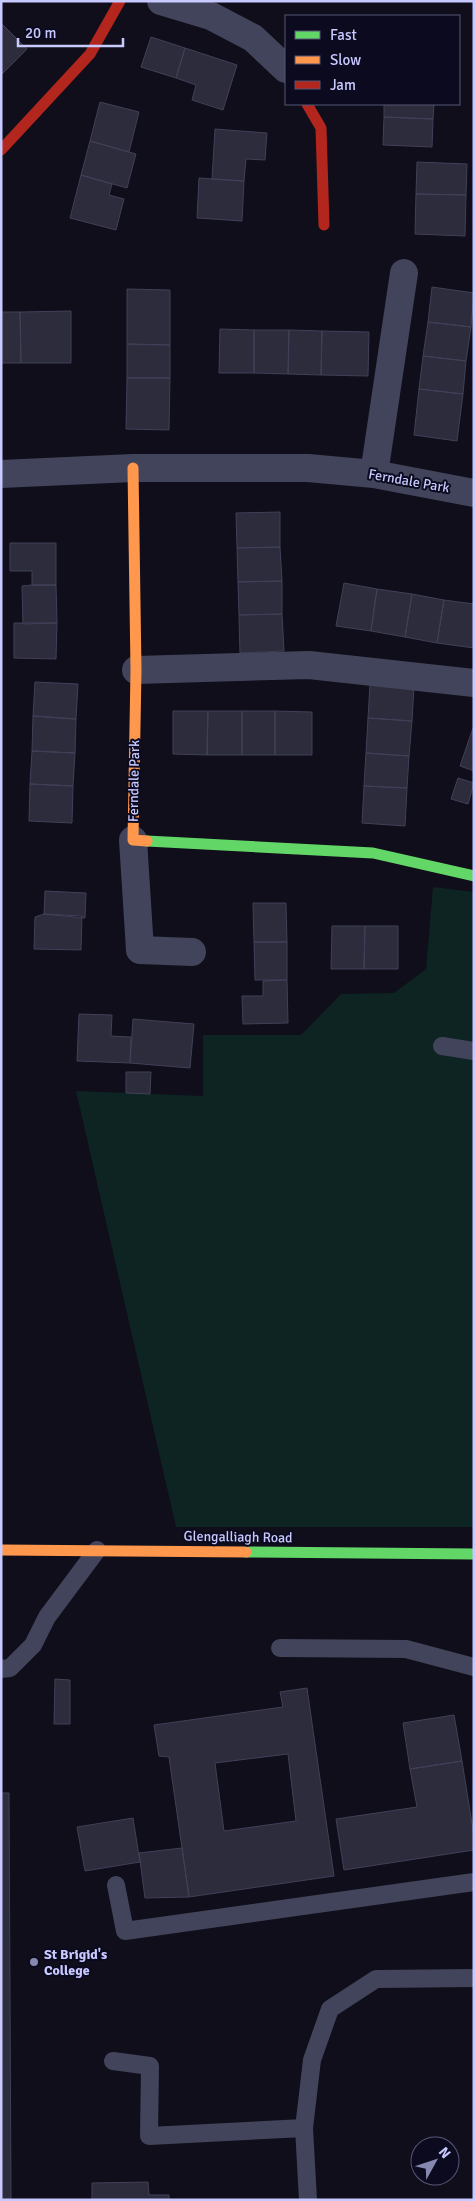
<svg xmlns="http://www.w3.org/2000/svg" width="475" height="2201" font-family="Signika,sans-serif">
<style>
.green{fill:#0d2422}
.building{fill:#2c2c3d;stroke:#414058;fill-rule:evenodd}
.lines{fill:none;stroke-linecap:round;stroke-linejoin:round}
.lane{stroke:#42445b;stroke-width:18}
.street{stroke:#42445b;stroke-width:28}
.fast{stroke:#63d668;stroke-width:11}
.slow{stroke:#ff974d;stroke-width:11}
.jam{stroke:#b3261e;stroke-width:11}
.poi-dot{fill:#8788af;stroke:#0b0a1e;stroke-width:2}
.labels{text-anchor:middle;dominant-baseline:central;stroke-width:4;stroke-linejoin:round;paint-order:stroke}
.street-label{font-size:14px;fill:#c7c9ff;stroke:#0b0a1e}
.poi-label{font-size:14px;font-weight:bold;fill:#c7c9ff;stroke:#0b0a1e;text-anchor:start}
</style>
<rect width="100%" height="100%" fill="#0f0e1a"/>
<path class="green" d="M433,887L474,892V1527H176L76,1091L203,1096V1035H301L341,994L394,993L426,969Z"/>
<path class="building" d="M1,23L27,49L1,75Z
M151,37L185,48L176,78L141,67Z
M185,48L237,65L223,110L192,100L196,85L176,78Z
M100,102L139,112L129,152L90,141Z
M384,104H434L433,119L384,117Z
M384,117L433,119L432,147L383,145Z
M215,129L267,133L265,160L246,159L244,181L212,179Z
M90,141L136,154L127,188L81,175Z
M417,162L467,164L466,195L416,194Z
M81,175L112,184L109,195L124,199L116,230L70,218Z
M199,178L244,181L242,221L197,218Z
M416,194L466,195L465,236L415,234Z
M432,287L474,293L471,327L428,322Z
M127,289L170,290V345L127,344Z
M71,311V363H21L20,312Z
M1,312H20L21,363H1Z
M428,322L471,327L466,361L423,356Z
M220,329L254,330V373H219Z
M254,330H289L288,374L254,373Z
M289,330L322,331L321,375L288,374Z
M322,331L369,332L368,376L321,375Z
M127,344L170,345V378H127Z
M423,356L466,361L463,394L419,389Z
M127,378H170L169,430L126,429Z
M419,389L463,394L457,441L414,435Z
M280,512V547L237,548L236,513Z
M10,543H56V585H32V571H10Z
M280,547L282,581L238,582L237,548Z
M282,581V614L239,615L238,582Z
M344,583L377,589L371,631L336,626Z
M32,585H56L57,623L23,624L22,586Z
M377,589L412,594L405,637L371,631Z
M412,594L444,600L437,643L405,637Z
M444,600L474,604V648L437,643Z
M282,614L284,651L240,653L239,615Z
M14,623H57L56,659L14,658Z
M35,682L78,684L76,719L33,716Z
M370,684L414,686L412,721L368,718Z
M173,711H208L207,755L173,754Z
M208,711H242V755H207Z
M242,711H275V755H242Z
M275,711L312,712V755H275Z
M33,716L76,719L75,753L32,751Z
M368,718L412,721L409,756L366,753Z
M474,725V771L460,766Z
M32,751L75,753L73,786L30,784Z
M366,753L409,756L407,788L364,786Z
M458,778L474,783L468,804L451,799Z
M30,784L73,786L72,823L29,821Z
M364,786L407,788L405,826L362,823Z
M45,891L86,893L85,918L44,914Z
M253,903H286L287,942H254Z
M44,914L82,916L81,950L34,949L35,917Z
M332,926H365L364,969H331Z
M365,926H398V969H364Z
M254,942H287V980H255Z
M287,980L288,1023L243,1024L242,996H263V981Z
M79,1014L112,1015L111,1036L131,1037L130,1063L77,1061Z
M133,1019L194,1024L190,1068L130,1063Z
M126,1072H151L150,1094L126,1093Z
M55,1679L70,1680V1724H54Z
M307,1688L334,1876L189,1897L169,1757L159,1756L154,1725L283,1707L280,1692ZM288,1754L296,1821L224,1831L215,1763Z
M454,1715L462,1761L410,1769L403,1723Z
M462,1761L474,1836V1850L344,1870L336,1819L417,1807L410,1769Z
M1,1793H9L11,2200H1Z
M133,1818L140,1862L85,1871L77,1827Z
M182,1848L189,1897L145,1898L139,1853Z
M148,2182L149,2195H169V2200H92V2183Z"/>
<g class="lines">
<path class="lane" d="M442,1046L474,1051
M280,1648L406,1649L474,1667
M1,1669L10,1668L33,1645L47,1617L97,1550
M116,1885L125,1931L474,1882
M113,2061L150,2066L149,2136L304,2128
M308,2200L304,2128L312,2060L330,2009L376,1979L474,1978"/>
<path class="street" d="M161,1L211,16L253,38L286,69
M1,474L133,468H308L374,474L474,493
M374,474L404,273
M136,670L309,665L474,683
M133,840L140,950L192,952"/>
<path class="fast" d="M147,841L373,853L474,876
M246,1552L474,1554"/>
<path class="slow" d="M133,468L136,670L133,840L147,841
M1,1550L246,1552"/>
<path class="jam" d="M307,104L321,128L324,225
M1,150L90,54L120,1"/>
</g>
<circle class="poi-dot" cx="34" cy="1962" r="5"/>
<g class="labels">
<g class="street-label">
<text transform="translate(409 481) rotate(10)">Ferndale Park</text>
<text transform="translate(134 781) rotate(-89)">Ferndale Park</text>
<text transform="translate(238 1537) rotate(1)">Glengalliagh Road</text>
</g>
<g class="poi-label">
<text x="44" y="1954">St Brigid's<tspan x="44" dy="16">College</tspan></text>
</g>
</g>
<rect width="475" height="2201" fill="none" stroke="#c7c9ff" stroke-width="5"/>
<rect x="285" y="15" width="175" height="90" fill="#0b0a1e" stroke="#565678"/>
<rect x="295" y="31" width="25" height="8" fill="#63d668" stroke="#565678"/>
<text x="330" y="40" font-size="15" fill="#c7c9ff">Fast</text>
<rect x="295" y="56" width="25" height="8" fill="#ff974d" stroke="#565678"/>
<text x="330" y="65" font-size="15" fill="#c7c9ff">Slow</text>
<rect x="295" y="81" width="25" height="8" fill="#b3261e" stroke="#565678"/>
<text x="330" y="90" font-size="15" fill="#c7c9ff">Jam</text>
<g transform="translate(435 2161) rotate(50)"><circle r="24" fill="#0b0a1e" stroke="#565678"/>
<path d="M0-4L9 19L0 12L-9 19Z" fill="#8788af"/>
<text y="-8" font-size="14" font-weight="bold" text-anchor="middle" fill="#c7c9ff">N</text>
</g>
<path d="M18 38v8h105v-8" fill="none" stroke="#c7c9ff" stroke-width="2.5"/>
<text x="25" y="38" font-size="15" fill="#c7c9ff" stroke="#0b0a1e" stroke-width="4" paint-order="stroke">20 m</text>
</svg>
